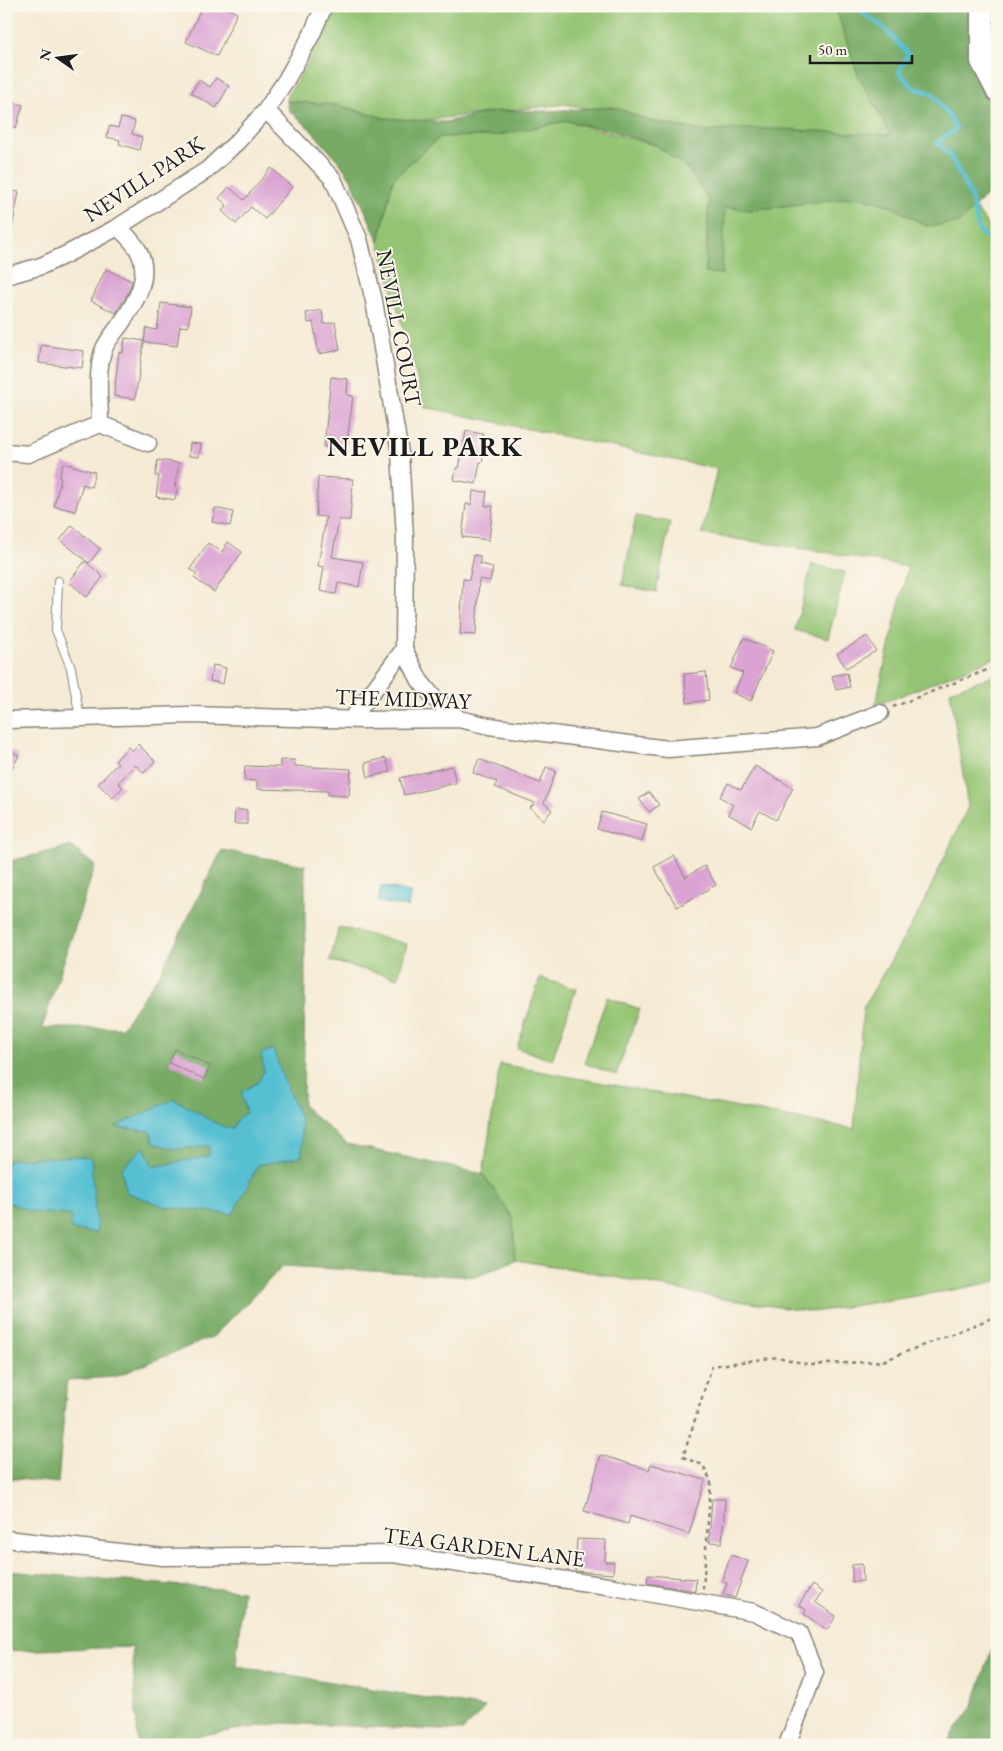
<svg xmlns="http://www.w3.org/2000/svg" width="1003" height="1751" font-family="'EB Garamond',serif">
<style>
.green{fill:#94c473;stroke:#587048}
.forest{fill:#77aa65;stroke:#4a6340}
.water{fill:#56c0d2;stroke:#396e77}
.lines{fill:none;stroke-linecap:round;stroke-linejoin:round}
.stream{stroke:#56c0d2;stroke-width:4.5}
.building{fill:#daa3d3}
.lane-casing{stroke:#888378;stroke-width:10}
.street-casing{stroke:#888378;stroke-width:19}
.secondary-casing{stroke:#888378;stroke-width:25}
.path{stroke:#888378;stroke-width:2.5;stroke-dasharray:4 4;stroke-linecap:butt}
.lane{stroke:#fff;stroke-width:8}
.street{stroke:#fff;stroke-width:16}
.secondary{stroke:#fff;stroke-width:22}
.labels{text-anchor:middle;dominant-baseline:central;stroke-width:4;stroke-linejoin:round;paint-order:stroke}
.street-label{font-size:22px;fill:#1c1c1c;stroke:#fbf7ec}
.district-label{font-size:28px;font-weight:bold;letter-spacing:1px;fill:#1c1c1c;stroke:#fbf7ec}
</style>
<rect width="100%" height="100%" fill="#fbf7ec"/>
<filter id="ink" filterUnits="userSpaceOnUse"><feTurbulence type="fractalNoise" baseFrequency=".02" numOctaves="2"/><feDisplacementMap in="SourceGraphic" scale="10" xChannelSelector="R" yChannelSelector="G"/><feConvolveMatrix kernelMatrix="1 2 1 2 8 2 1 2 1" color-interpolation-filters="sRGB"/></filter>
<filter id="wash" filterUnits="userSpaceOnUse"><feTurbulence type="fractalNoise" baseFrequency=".0096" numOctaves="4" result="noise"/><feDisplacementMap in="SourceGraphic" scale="20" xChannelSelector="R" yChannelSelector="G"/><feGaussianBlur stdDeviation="1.12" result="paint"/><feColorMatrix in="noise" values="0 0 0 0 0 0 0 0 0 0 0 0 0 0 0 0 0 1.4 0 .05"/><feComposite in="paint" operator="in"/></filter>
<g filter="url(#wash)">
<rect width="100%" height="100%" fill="#f5ead4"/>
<path class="green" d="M334,6H976V79L892,135L707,132L565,104L418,121L384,118L337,105L287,101L288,94L307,65Z
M567,121L702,158L901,187L959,222L974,206L997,238V657L875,706L908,567L819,551L702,534L717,469L425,407L379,242L393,179L410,162L440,137Z
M636,516L670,522L656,592L622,585Z
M812,564L845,572L828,639L795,630Z
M997,674V1281L954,1290L813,1312L724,1299L585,1271L515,1260L513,1218L483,1174L500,1064L854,1129L863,1008L920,910L968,807L950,691Z
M339,927L407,944L398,978L330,961Z
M540,978L576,989L552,1060L517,1048Z
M607,997L640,1009L616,1075L584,1063Z"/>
<path class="forest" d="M835,6H969L970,40L976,79L997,115V182L987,195L959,223L926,226L889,205L858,197L751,210L725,207L722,274L705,273L709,201L689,170L656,145L609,130L567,121L493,136L440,137L411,162L393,179L379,242L351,179L340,163L309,128L289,110L287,101L337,105L384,118L445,122L497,111H548L614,107L653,122L707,132L733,129H780L891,135L858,75Z
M71,846L95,866L42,1028H122L160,973L222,850L305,865V987L303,1106L347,1144L483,1174L513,1218L515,1260L476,1277L283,1266L214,1336L115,1377L67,1380L58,1483L6,1478V862Z
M6,1571L243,1591L236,1666L485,1708L463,1731L282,1723L138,1745L132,1647L6,1651Z
M997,1634V1745H945L972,1708Z"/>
<path class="water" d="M381,886L411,892L408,907L378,902Z
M273,1049L283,1078L301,1121L302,1156L258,1165L233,1214L167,1207L127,1193L121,1169L144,1147L153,1167L209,1156V1146L176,1149L154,1143L150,1131L115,1127L174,1099L217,1124L232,1129L238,1118L246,1113L241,1092L258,1082L264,1071L261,1054Z
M77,1156L91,1158L97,1233L72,1230L71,1215L32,1212L6,1201V1168L8,1160Z"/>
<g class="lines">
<path class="stream" d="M860,6L864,14L882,26L908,54L899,72L914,88L932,93L950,117L956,129L937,142L951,157L971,197L979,231L997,245"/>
</g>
<g id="blocks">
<path class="building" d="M202,6H222L237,13L217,56L186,42Z
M216,78L229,86L216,108L191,93L199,80L210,87Z
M6,100L23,105L16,128L6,125Z
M121,118L135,121L132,134L142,137L139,150L119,144L120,140L106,137L110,126L118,128Z
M271,168L292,187L265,219L251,207L236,224L222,211L227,205L219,198L229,187L244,200Z
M6,190L19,192L12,229H6Z
M106,269L132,281L128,293L116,313L91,301Z
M161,303L191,307L188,327L180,326L177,346L144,342L146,328L157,330Z
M322,310L324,324L335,322L340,350L319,354L313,322L308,323L306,313Z
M125,338L144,341L135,399L114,396L119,352L123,353Z
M41,345L84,351L82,368L39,363Z
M331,377L348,379L347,395L353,396L346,449L324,447Z
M466,431L483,434L481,448L485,449L482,462H480L476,484L454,480L456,468H459Z
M190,443L201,444L199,457L189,456Z
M158,460L179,463L175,488L177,489L175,500L156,497L159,476H155Z
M63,463L95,472L91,487L83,484L75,511L54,506L61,479L59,478Z
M318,477L353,479L350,520H339L332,557L363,562L359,587L338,583L336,594L320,591L324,567L318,566L326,517L316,516Z
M473,491L487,492L485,506H493L489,540L462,537L466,504H472Z
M215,508L233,512L230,526L212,522Z
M72,525L100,549L89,563L60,540Z
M228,542L242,552L214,592L194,578L197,574L190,569L208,543L222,552Z
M474,555L480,556V564L493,567L490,581L479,579L476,635L460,634L463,579L469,580Z
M85,561L103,577L87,597L69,582Z
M867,636L876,651L846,668L837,654Z
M744,638L773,651L751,701L734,693L743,673L731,668Z
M213,665L226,668L223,684L210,681Z
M706,672L709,700L687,703L684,674Z
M847,673L850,687L836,690L832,676Z
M138,744L155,761L144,773L135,765L118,783L123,787L113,798L98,784L118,763L115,761L128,747L132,751Z
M6,748L19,756L6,778Z
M386,758L390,772L368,777L365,763Z
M479,759L540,783L546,767L556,771L544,803L552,810L544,820L530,808L535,803L495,787L497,782L473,773Z
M280,760H295L294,766L351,769L349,796L328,795V791L257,789V781L244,780L245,766L280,767Z
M452,766L456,783L404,795L400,778Z
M755,766L793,788L776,820L760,811L751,827L728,814L733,805L720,797L728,783L741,790Z
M649,792L659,805L649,812L639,799Z
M235,810H247V824H234Z
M602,812L647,824L642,842L597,829Z
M674,856L685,877L705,866L716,885L677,907L654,867Z
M175,1049L210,1066L204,1079L169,1063Z
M601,1455L649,1470L651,1464L705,1480L689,1534L630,1516L628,1524L584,1511Z
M712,1499H725L722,1543L709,1542Z
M577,1539L606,1540L605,1562H614L613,1574L575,1571Z
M731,1555L748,1561L735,1598L723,1594L727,1583L722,1580Z
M862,1564L863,1581L852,1582V1565Z
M648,1575L696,1579L695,1591L647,1583Z
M812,1585L822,1592L815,1602L836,1616L827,1630L804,1614L806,1610L799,1605Z"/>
</g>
</g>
<g filter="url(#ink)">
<use href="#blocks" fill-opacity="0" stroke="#888378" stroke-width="1"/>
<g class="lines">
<defs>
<path id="lane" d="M58,581L56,630L71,668L80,718"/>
<path id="street" d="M266,110L333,179L359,239L374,301L400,453L405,537L404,649L352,719
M6,276L41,266L67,254L118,227L207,170L238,141L266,110L286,80L311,36L324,6
M100,424C100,399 96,375 103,351C107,340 116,331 122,322C136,302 152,275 138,250C133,241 125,234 118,227
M6,452L28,454L100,424L148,443
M404,649L420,681L434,698L459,719
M6,720L190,715L363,720L459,719L489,726L668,749L817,737L880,713
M6,1539L163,1557L393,1554L614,1587L754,1612L799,1633L815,1672L787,1745"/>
<path id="secondary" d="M982,6V61L997,90"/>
</defs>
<use href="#lane" class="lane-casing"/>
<use href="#street" class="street-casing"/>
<use href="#secondary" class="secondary-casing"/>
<path class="path" d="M893,707L997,666
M703,1589L711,1481L703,1465L683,1457L712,1366L778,1357L810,1365L883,1361L997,1316"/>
<use href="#lane" class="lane"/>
<use href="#street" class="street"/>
<use href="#secondary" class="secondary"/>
</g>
</g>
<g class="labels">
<g class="street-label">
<text transform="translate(144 179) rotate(-33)">NEVILL PARK</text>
<text transform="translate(399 328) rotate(79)">NEVILL COURT</text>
<text transform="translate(403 699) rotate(2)">THE MIDWAY</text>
<text transform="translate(484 1547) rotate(7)">TEA GARDEN LANE</text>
</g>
<g class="district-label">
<text x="425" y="446">NEVILL PARK</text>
</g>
</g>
<rect width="1003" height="1751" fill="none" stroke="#fbf7ec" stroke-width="25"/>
<g transform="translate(58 58) rotate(284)" stroke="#fbf7ec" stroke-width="4" paint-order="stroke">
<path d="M0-4L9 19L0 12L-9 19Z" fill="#1c1c1c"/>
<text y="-8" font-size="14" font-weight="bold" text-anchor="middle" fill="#1c1c1c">N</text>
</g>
<path d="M810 55v8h102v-8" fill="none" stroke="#1c1c1c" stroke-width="2.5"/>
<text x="818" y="55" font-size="15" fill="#1c1c1c" stroke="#fbf7ec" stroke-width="4" paint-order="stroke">50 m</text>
</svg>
